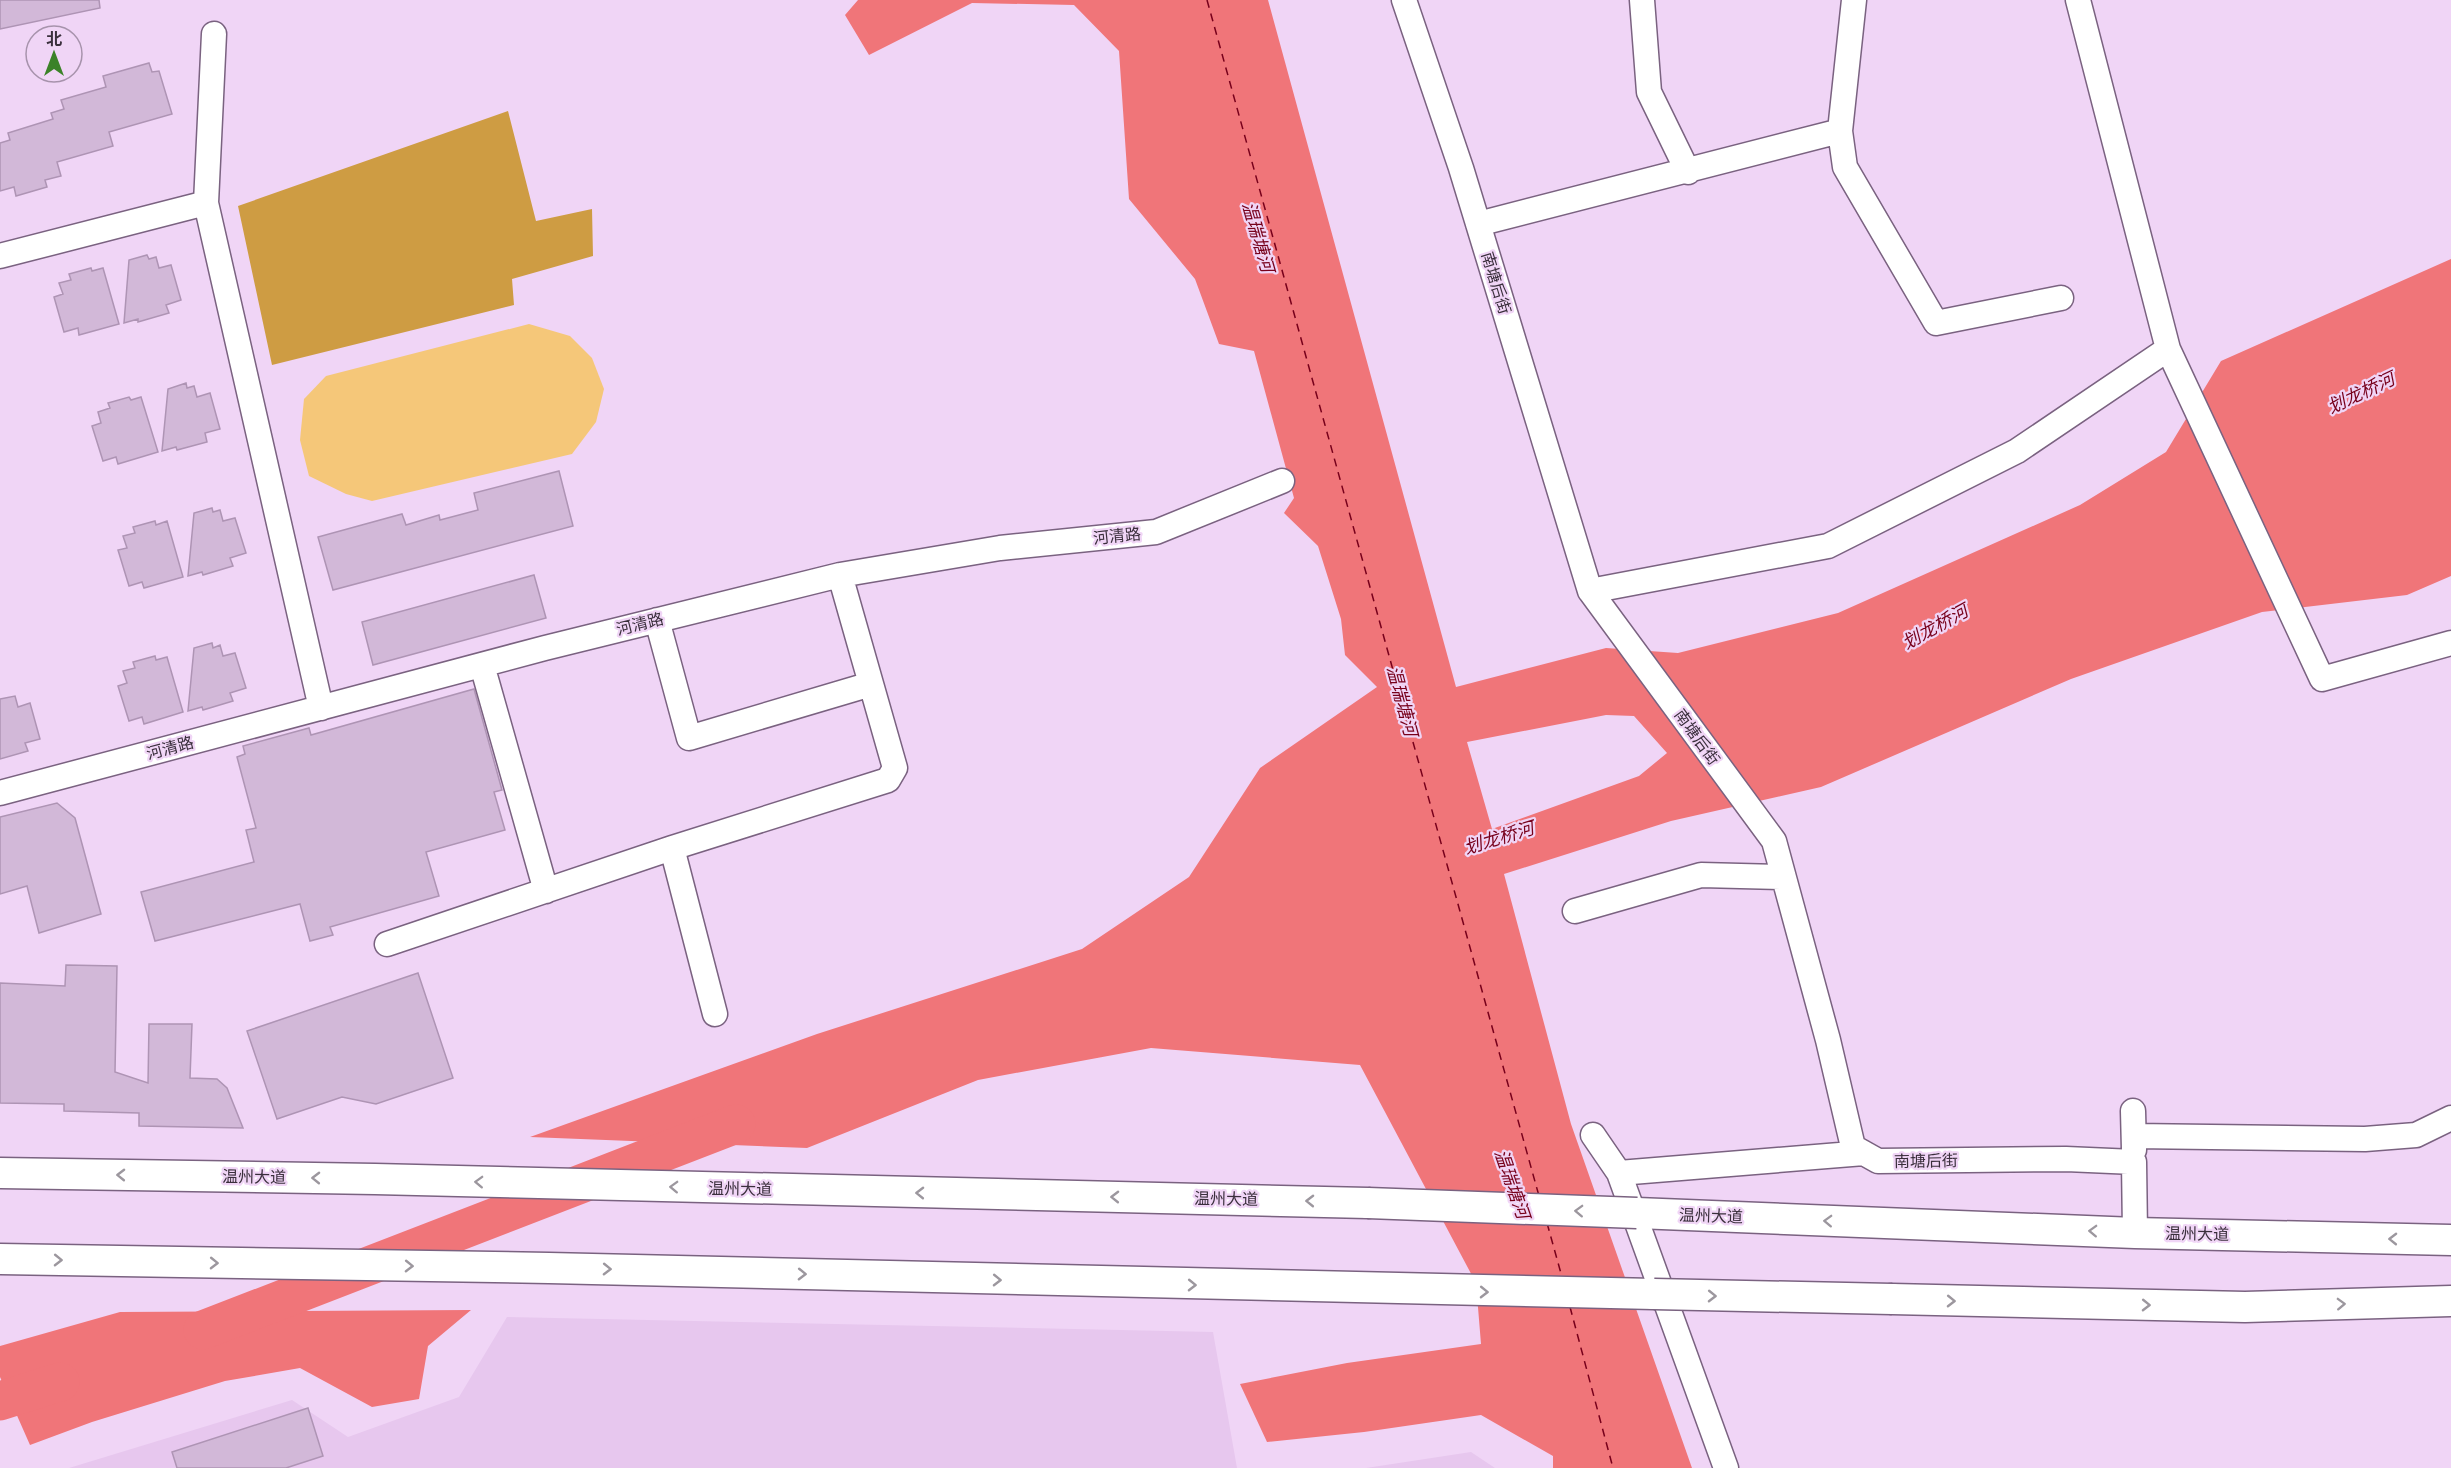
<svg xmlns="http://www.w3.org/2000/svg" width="2451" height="1468" font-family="'Fira Sans','Noto Sans SC',sans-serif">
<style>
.built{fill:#e7c7ee}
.green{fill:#f5c779}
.forest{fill:#ce9c43}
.water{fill:#f07579;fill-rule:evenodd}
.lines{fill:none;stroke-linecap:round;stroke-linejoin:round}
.river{stroke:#f07579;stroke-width:39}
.ferry{stroke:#77001b;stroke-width:1.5;stroke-dasharray:8 6;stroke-linecap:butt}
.building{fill:#d2b8d8;stroke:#ae94b4;stroke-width:1.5}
.minor-casing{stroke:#7a6280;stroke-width:27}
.major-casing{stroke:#7a6280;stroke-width:33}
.minor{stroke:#fff;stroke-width:24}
.major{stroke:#fff;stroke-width:30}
.major-bridge-casing{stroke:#7a6280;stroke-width:33;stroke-linecap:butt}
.major-bridge{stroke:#fff;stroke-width:30}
.oneway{stroke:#9c979e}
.labels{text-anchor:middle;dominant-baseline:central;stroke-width:4.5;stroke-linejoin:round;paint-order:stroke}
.street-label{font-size:16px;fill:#3a2f3c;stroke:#f0d5f6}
.water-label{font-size:18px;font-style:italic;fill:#77001b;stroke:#f0d5f6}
</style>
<rect width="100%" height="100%" fill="#f0d5f6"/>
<path class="built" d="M507,1317L1213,1332L1237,1468H69L292,1400L348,1437L459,1397Z
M1471,1452L1495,1468H1366Z"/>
<path class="green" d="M529,324L570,336L592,358L604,389L596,422L572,454L372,501L346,494L309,476L300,440L304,399L326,376Z"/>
<path class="forest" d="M508,111L536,221L592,209L593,256L512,279L514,305L272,365L238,206Z"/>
<path class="water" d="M858,0H1268L1456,687L1606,648L1678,653L1838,613L2080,505L2166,452L2221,361L2451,259V576L2407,595L2262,612L2071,679L1821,787L1671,821L1504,874L1571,1124L1692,1468H1553V1456L1481,1415L1364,1432L1267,1442L1240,1384L1347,1363L1481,1344L1476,1283L1360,1065L1151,1048L978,1080L807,1148L530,1137L817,1034L1082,949L1189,877L1260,768L1377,687L1345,655L1341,619L1318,546L1284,513L1294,498L1254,351L1219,344L1195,279L1129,199L1119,51L1074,5L972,3L869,55L845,15ZM1606,715L1634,716L1667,753L1639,776L1492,829L1467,742Z
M471,1310L428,1346L419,1399L372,1407L300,1368L225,1381L92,1422L30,1445L0,1377V1346L120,1312Z"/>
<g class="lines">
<path class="river" d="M203,1330L736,1124
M0,1401L60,1382"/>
<path class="ferry" d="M1207,0L1539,1196
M1547,1223L1562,1277
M1570,1307L1613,1468"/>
</g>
<path class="building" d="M0,0H99L100,8L0,29Z
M149,63L152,72L159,71L172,114L109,132L113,146L57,162L61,176L45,180L47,187L16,196L14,187L0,191V143L10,140L8,133L53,119L51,113L64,109L61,100L106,87L103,76Z
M147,255L149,259L156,257L159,268L171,265L181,300L166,305L169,313L138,322V319L124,323L129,260Z
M91,268L92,271L103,268L119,324L79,335L78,328L64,332L54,297L63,294L59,283L71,280L69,274Z
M186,383L187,388L194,386L197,397L210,393L220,429L205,433L207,442L177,450L176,447L162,451L168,389Z
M129,397L131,400L141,397L158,452L118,464L116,457L103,461L92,426L101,423L98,412L110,408L108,403Z
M559,471L573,526L333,590L318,537L402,514L406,525L439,515L440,520L478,510L474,493Z
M212,508L213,512L220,510L223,521L235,518L246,553L230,558L233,566L203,575L202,572L188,576L194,513Z
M155,521L156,525L167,521L183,577L144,588L142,582L129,586L118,550L127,548L123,536L135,533L133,527Z
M534,575L546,618L373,665L362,622Z
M212,643L213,648L220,645L223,656L235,653L246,688L230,693L233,701L203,710L202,707L188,711L194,648Z
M155,656L156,660L167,657L183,712L144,724L142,717L129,721L118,686L127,683L123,671L135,668L133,662Z
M474,689L502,790L494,792L505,830L426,852L439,896L330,927L333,935L310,941L300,904L155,941L141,892L254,862L246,830L256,828L237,757L245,754L243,746L309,728L311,735Z
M15,696L18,707L30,703L40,739L25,743L28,751L0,759V699Z
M57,803L75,818L101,914L39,933L27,886L0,894V817Z
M66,965L117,966L115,1072L148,1083L149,1024H192L190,1078L217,1079L227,1088L243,1128L139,1126V1113L64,1111V1104L0,1103V983L65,986Z
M418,973L453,1078L376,1104L342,1097L277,1119L247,1031Z
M308,1408L323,1456L286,1468H177L172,1452Z"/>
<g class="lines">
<defs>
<path id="minor" d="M1404,0L1461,168L1590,591L1774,841L1828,1040L1853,1147L1878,1161L2066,1159L2134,1162L2135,1233
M1642,0L1649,92L1688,172
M1854,0L1840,131L1845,167L1936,323L2061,298
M2078,0L2168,349L2322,679L2451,643
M206,203L321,708
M1478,224L1840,131
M0,256L206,203L214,34
M1590,591L1828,546L2017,451L2168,349
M657,620L689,738L871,684
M482,665L546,891
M0,793L545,648L840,575L1000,548L1156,532L1282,481
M672,848L715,1014
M1575,911L1701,875L1783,877
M387,944L672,848L888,780L895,768L840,575
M2133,1111L2134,1150
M1593,1135L1619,1173L1726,1468
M2134,1136L2365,1139L2416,1135L2451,1118
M1619,1173L1864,1153"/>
<path id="major" d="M0,1173L375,1179L1368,1203
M1637,1213L2135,1233L2451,1240
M0,1259L549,1268L1654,1294
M1892,1299L2245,1307L2451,1301"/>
</defs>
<use href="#minor" class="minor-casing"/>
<use href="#major" class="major-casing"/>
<use href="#minor" class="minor"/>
<use href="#major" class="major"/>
<defs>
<path id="major-bridge" d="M1368,1203L1637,1213
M1654,1294L1892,1299"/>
</defs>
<use href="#major-bridge" class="major-bridge-casing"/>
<use href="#major-bridge" class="major-bridge"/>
</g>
<defs><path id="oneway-chevron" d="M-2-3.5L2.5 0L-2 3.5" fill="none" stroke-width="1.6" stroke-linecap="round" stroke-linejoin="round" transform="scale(1.5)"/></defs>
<g class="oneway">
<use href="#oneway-chevron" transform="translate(121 1175) rotate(-179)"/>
<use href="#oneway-chevron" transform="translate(316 1178) rotate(-179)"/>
<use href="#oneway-chevron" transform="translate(479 1182) rotate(-178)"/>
<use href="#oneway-chevron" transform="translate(674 1187) rotate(-178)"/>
<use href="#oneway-chevron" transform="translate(920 1193) rotate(-179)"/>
<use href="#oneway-chevron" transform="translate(1115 1197) rotate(-179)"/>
<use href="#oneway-chevron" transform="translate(1310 1201) rotate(-179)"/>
<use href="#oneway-chevron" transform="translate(1579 1211) rotate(-178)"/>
<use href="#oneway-chevron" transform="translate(1828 1221) rotate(-178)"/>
<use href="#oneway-chevron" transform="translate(2093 1231) rotate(-178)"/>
<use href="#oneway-chevron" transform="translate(2393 1239) rotate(-179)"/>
<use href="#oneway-chevron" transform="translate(58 1260) rotate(1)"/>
<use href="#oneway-chevron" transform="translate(214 1263) rotate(1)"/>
<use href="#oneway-chevron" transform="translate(409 1266) rotate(1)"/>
<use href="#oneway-chevron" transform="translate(607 1269) rotate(1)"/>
<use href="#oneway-chevron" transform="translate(802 1274) rotate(1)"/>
<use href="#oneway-chevron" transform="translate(997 1280) rotate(1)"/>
<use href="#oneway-chevron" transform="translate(1192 1285) rotate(1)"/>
<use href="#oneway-chevron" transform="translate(1484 1292) rotate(1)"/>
<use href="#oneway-chevron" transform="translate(1712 1296) rotate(1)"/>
<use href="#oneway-chevron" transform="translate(1951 1301) rotate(1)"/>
<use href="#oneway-chevron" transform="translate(2341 1304) rotate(-2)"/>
<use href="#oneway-chevron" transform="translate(2146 1305) rotate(1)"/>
</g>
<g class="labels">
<g class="street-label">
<text transform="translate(1496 283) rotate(73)">南塘后街</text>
<text transform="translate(1117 536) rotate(-6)">河清路</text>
<text transform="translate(640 624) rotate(-14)">河清路</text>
<text transform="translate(1697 737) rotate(54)">南塘后街</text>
<text transform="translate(170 748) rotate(-15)">河清路</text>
<text transform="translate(1926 1161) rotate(-1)">南塘后街</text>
<text transform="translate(254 1177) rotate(1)">温州大道</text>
<text transform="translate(740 1189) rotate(1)">温州大道</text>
<text transform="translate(1226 1199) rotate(1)">温州大道</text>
<text transform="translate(1711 1216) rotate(2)">温州大道</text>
<text transform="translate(2197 1234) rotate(1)">温州大道</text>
</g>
<g class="water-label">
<text transform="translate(1258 237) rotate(74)">温瑞塘河</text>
<text transform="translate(2361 393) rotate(-25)">划龙桥河</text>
<text transform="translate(1935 627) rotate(-29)">划龙桥河</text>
<text transform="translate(1402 701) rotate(75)">温瑞塘河</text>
<text transform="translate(1499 838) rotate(-17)">划龙桥河</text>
<text transform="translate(1512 1184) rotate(71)">温瑞塘河</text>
</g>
</g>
<g transform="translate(54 54)"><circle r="28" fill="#f0d5f6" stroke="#a793ac" stroke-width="1.5"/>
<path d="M0-4.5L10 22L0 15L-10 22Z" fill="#3b8228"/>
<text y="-9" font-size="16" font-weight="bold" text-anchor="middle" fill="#3a2f3c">北</text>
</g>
</svg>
